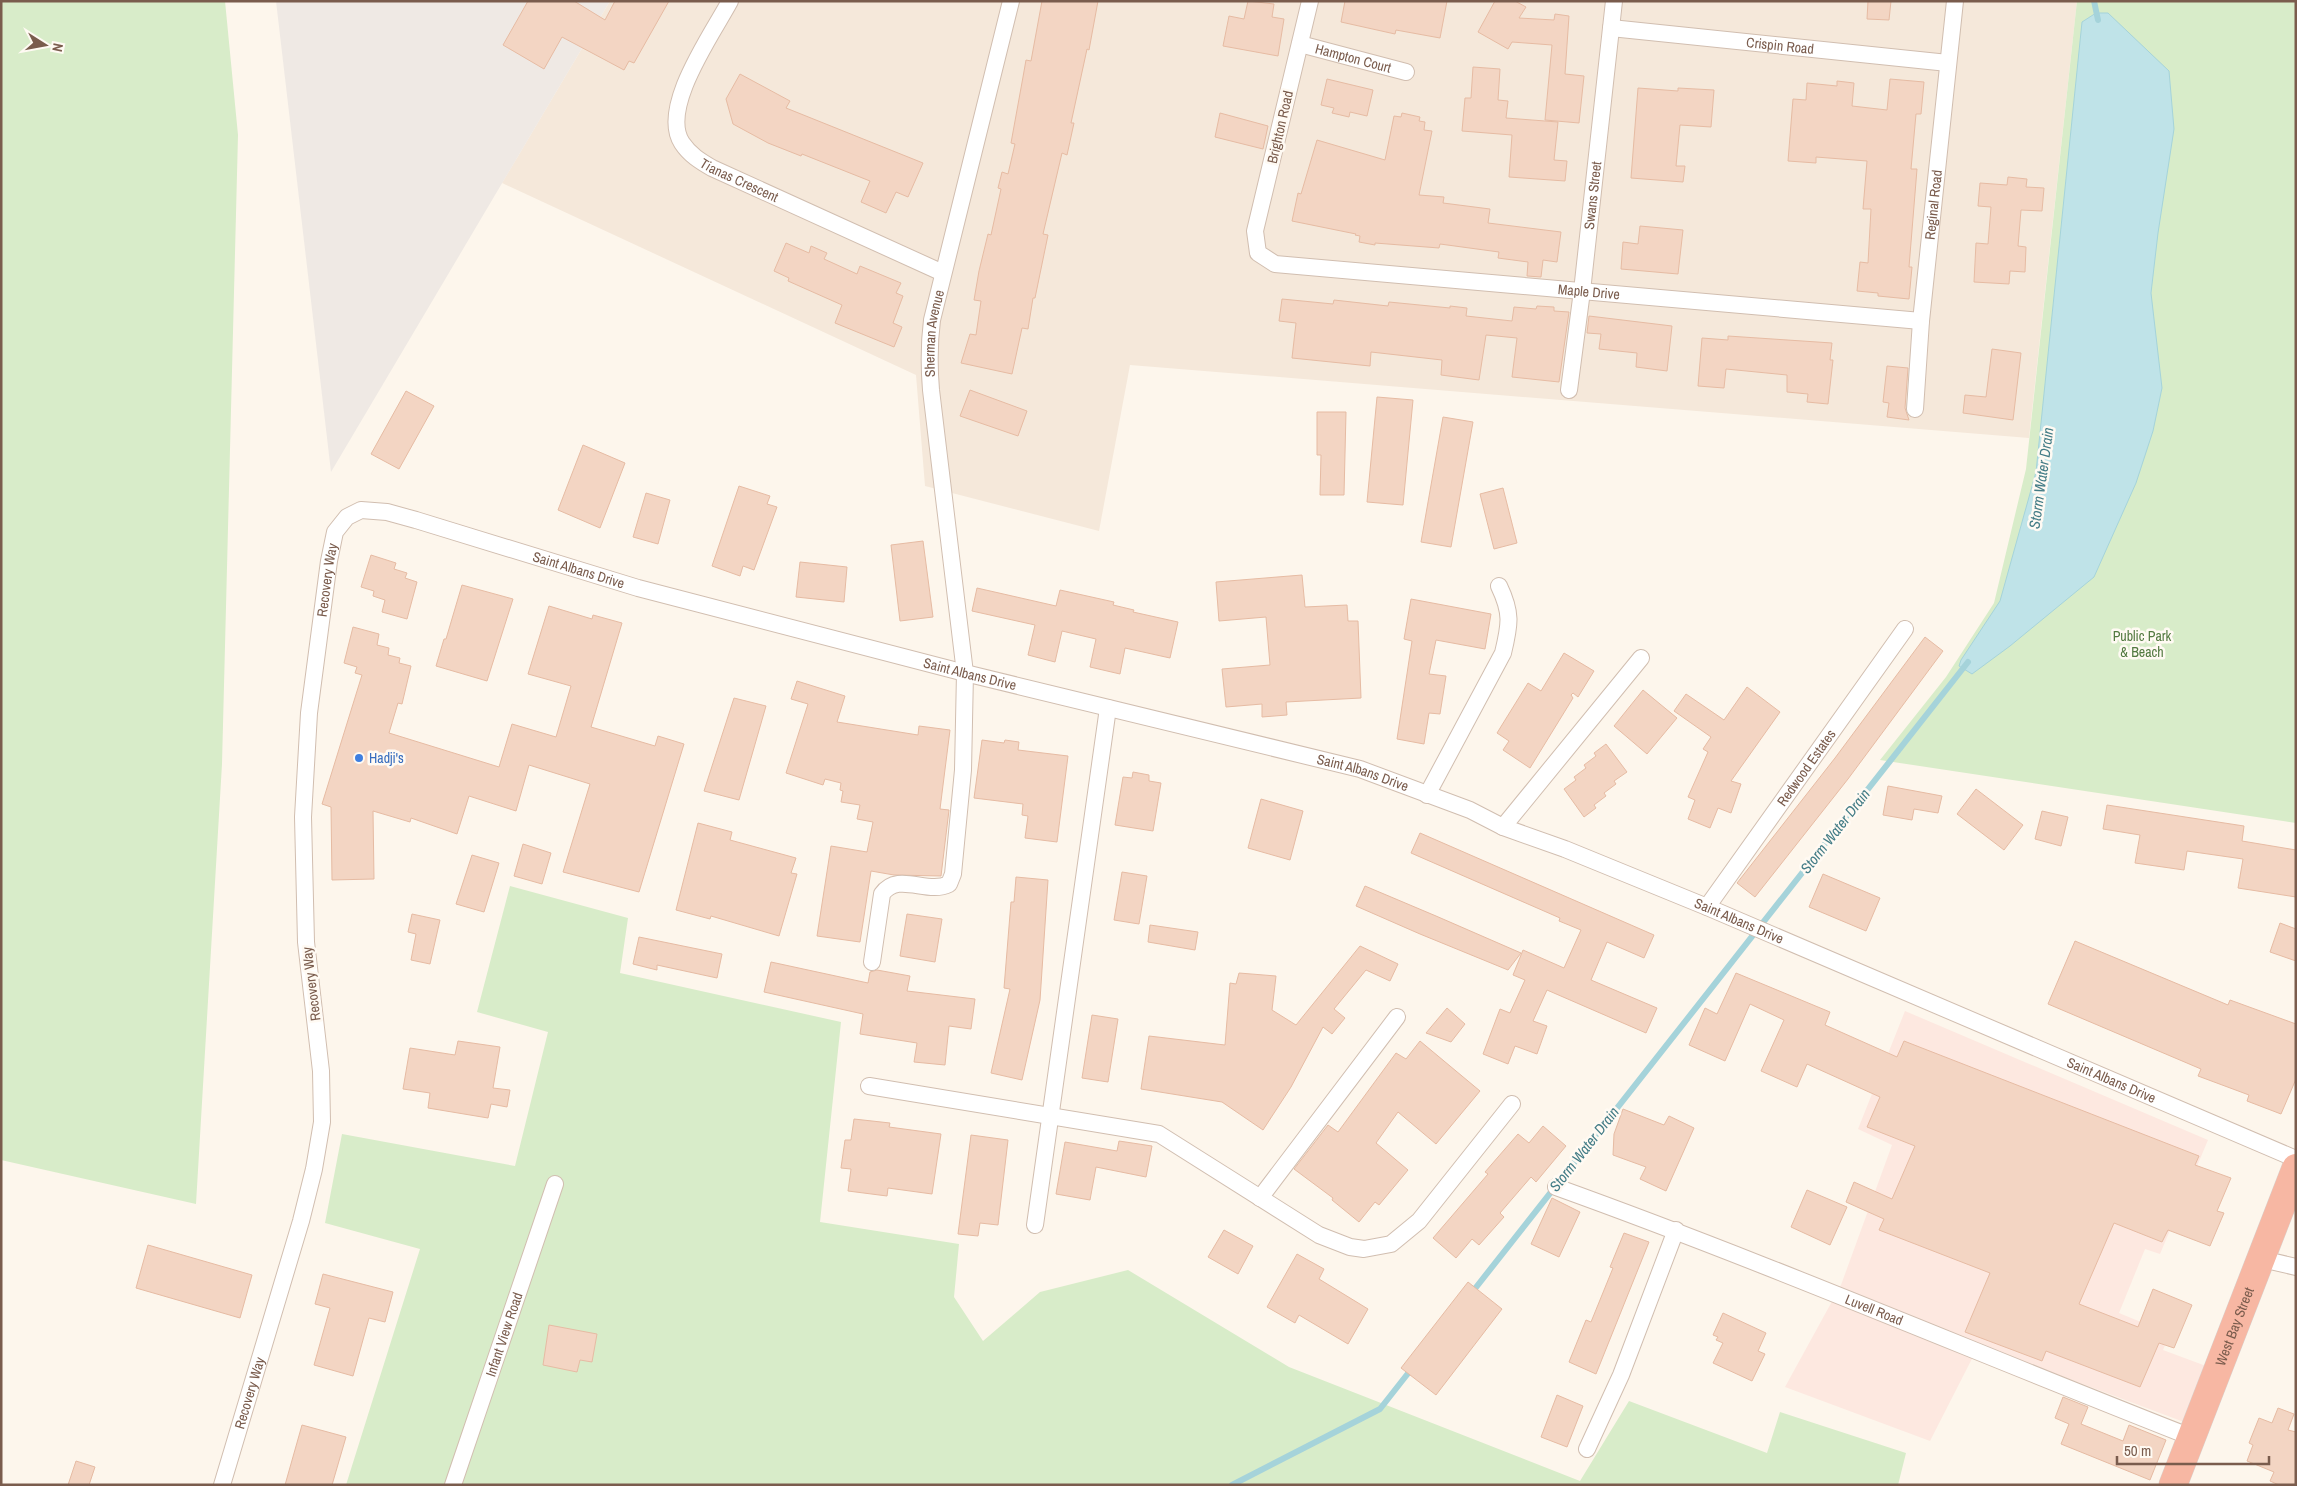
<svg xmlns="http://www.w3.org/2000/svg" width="2297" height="1486" font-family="'Archivo Narrow',sans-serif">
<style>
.residential{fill:#f5e8da}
.commercial{fill:#fde8e0}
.industrial{fill:#efe9e4}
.green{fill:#d8ecc9}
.water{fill:#bfe3e8;stroke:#a5d3da}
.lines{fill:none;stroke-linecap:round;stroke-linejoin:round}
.stream{stroke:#a5d3da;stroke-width:6}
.building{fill:#f3d5c3;stroke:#e6bba3}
.street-casing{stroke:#d1beb0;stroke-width:18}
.highway-casing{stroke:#dad1cd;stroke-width:29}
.street{stroke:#fff;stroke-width:16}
.highway{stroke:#f7b7a3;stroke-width:28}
.shop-dot{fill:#3f7fe0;stroke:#fffaf3;stroke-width:2}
.labels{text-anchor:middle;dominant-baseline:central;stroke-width:5;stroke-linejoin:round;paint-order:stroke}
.street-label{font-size:14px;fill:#7a5c4d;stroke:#fffaf3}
.park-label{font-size:14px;fill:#537a41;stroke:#fffaf3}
.shop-label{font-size:14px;fill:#366cbe;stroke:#fffaf3;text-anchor:start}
.water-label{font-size:15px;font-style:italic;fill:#437c86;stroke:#fffaf3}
</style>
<rect width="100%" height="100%" fill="#fdf6ec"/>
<path class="residential" d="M610,1H2077L2029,438L1130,365L1099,531L925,486L916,375L502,183Z"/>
<path class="commercial" d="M1905,1011L2208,1140L2160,1254L2145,1249L2119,1313L2170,1334L2163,1350L2206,1366L2184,1422L1979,1345L1930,1441L1785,1387L1841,1285L1892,1145L1858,1129Z"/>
<path class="industrial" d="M276,1H610L331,472Z"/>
<path class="green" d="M1,1H225L238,135L222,764L196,1204L1,1160Z
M2077,1H2296V823L1880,760L1946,677L1994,603L2026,469Z
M510,886L628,918L620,973L841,1022L820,1222L959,1244L954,1297L983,1341L1040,1292L1128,1270L1289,1367L1580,1481L1629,1401L1767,1453L1780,1412L1906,1453L1898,1485H346L420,1249L325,1223L342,1134L515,1166L548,1032L477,1012Z"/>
<path class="water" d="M2096,13H2108L2169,71L2174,129L2158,233L2151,293L2162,388L2153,431L2136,483L2094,577L2010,646L1972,674L1959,666L1961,660L2000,601L2036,472L2082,22Z"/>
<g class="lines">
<path class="stream" d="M2094,1L2098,20
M1470,1295L1968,662
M1232,1485L1380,1409L1413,1367"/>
</g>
<path class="building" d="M528,1H574L605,20L615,1H669L634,63L629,61L624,70L562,37L544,69L503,45Z
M1042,1H1098L1089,50L1087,49L1071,123H1074L1067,155L1062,153L1043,234L1048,235L1035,298H1033L1028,329L1022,328L1012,374L961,363L970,334L976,335L981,301L974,300L979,271L988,234L991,235L1001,189L998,188L1002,172L1008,174L1015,144L1011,143L1023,77L1026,60L1031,61Z
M1248,1L1274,4L1272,17L1284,19L1278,56L1223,46L1229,16L1244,19Z
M1345,1H1447L1440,38L1396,30L1395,34L1341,22Z
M1495,1H1515L1526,7L1519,18L1554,20L1555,14L1569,16L1565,74L1584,76L1579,123L1545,120L1552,45L1512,42L1508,49L1478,32Z
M1868,1H1891L1889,20L1867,19Z
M1473,67L1500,69L1498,100L1508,101L1506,118L1558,122L1554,160L1567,161L1565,181L1509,177L1512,135L1462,131L1465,98H1471Z
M740,74L790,101L786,108L923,163L908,197L896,192L886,213L861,202L870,181L802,154L801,156L768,143L733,124L726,99Z
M1327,79L1373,90L1367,116L1350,112L1349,117L1332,113L1334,108L1321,105Z
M1890,79L1924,82L1921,114H1916L1911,169H1917L1909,267H1912L1909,299L1878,296V293L1857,291L1860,262L1868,263L1871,209H1863L1867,161L1816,157V163L1788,161L1793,99L1806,100L1807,83L1837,86V81L1854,83L1852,106L1887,110Z
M1638,88L1678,91V88L1714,90L1711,127L1680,125L1676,166H1685L1683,182L1631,178Z
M1220,113L1268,126L1263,149L1215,137Z
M1402,113L1420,117L1419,121L1425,122L1424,130L1432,131L1419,195L1444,197L1443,203L1490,209L1488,223L1561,232L1557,262L1543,260L1541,277L1527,276L1528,262L1498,258L1499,252L1440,244L1439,248L1375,243V245L1359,242L1360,236L1355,235L1356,234L1292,221L1298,193L1301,194L1317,140L1385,160L1394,116L1401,117Z
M2008,177L2027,179L2026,187L2044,188L2042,211L2021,210L2018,246L2026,247L2025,272L2010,271L2009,284L1974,282L1976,243L1988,244L1991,207L1978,206L1980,183L2007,185Z
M1640,226L1683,230L1678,274L1621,269L1623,242L1638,244Z
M786,243L809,253L811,246L827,253L824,259L857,274L860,266L901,283L896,293L903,296L893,323L902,327L894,347L835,323L842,305L788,281L789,278L774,271Z
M1282,299L1333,304L1334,300L1388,306L1389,302L1450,308V306L1467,308L1466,316L1512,321L1514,307L1536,309L1537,306L1554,307V311L1569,312L1559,382L1512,377L1517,338L1486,335L1479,380L1441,375L1442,360L1371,352L1370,366L1292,358L1296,323L1279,321Z
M1589,316L1672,326L1667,371L1636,367L1637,353L1599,349L1601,334L1587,333Z
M1728,336L1832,343L1830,360H1833L1828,404L1807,402L1808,394L1787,392V375L1726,369L1724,388L1698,386L1702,338L1728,340Z
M1992,349L2021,353L2013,420L1963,413L1965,395L1986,397Z
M1887,366L1908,368L1905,408L1909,420L1887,417L1889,403L1883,402Z
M970,390L1027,411L1018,436L960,416Z
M406,391L434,406L399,469L371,454Z
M1377,397L1413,400L1403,505L1367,502Z
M1317,412H1346L1344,495H1320L1321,455H1317Z
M1443,417L1473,422L1451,547L1421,542Z
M583,445L625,463L600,528L558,510Z
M739,486L770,496L767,504L777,507L754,570L743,566L740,576L712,566Z
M1503,488L1517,543L1494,549L1480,494Z
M646,493L670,500L658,544L633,537Z
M923,541L933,617L900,621L891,545Z
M371,555L396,563L394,569L407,573L405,578L417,582L407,619L382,612L385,600L373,596L374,591L361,587Z
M800,562L847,567L844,602L796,597Z
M1302,575L1305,607L1347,605L1348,621H1358L1361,698L1286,702L1287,715L1262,717V704L1226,707L1222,669L1270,665L1266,617L1219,621L1216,582Z
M462,585L513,599L487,681L436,666L444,639H446Z
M977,588L1056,606L1060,590L1114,602L1113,605L1134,610L1133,612L1178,622L1170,658L1125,648L1120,674L1090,667L1096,639L1062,631L1055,662L1028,655L1035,625L972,611Z
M1411,599L1491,614L1485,649L1436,640L1429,674L1446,676L1440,714L1429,713L1424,744L1397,739L1412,641L1404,639Z
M549,606L592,619L593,615L622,623L591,727L655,746L658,736L684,744L639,892L563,872L590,784L529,765L516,811L469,796L457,834L411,818L410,822L373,811L374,879L332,880L331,807L322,804L362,675L355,673L357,667L344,663L353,627L379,634L377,645L389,648L388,655L400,658L399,663L411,666L402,704L398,703L389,733L499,767L512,724L556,737L571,686L528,674Z
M1925,637L1943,651L1848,779L1755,897L1737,883L1835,758Z
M1564,653L1594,671L1578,697L1573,693L1571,695L1573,698L1530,768L1503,750L1509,741L1497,733L1528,683L1541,691Z
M797,681L845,696L837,722L918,735L919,726L950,730L940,809L949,810L941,876L894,875L871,871L860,942L817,936L831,846L867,852L873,822L857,819L860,805L841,802L843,791L840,790L841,783L825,779L823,785L786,773L808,704L791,699Z
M1747,687L1780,712L1731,781L1741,784L1731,813L1718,808L1710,828L1688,819L1695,800L1688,797L1708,752L1703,749L1711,737L1674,711L1686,694L1724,720Z
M1643,690L1677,718L1647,754L1614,726Z
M734,698L766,706L739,800L704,791Z
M982,740L1004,743L1005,740L1019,742L1018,750L1068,756L1057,842L1025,838L1028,816L1022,815L1023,804L974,798Z
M1606,744L1627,772L1614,781L1616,784L1604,793L1606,796L1594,805L1596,808L1584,817L1564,789L1576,780L1574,777L1586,768L1584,765L1596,756L1594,753Z
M1133,772L1149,775V781L1161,783L1153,831L1115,825L1123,777L1132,778Z
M1888,786L1942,796L1938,813L1914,809L1912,820L1883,815Z
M1976,789L2023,825L2004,850L1957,814Z
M1261,799L1303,811L1290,860L1248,848Z
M2107,805L2244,826L2242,841L2296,850V897L2238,888L2243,859L2187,851L2184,870L2135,863L2140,835L2103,829Z
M2042,811L2068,817L2061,846L2035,839Z
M698,823L732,832L730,840L796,858L791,873L797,874L779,936L711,916L710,919L676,910Z
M1420,833L1654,935L1644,958L1607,942L1591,980L1657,1008L1646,1033L1547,990L1533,1021L1547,1026L1537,1054L1515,1046L1508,1064L1483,1054L1500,1009L1510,1013L1525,980L1513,975L1523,950L1564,968L1581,930L1559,921L1560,918L1411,853Z
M523,844L551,853L542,884L514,876Z
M472,855L499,863L484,912L456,904Z
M1122,872L1147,876L1139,924L1114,920Z
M1823,874L1880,898L1866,931L1809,907Z
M1016,877L1048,880L1040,1000L1022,1080L991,1073L1010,989L1004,988L1011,902H1014Z
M1365,886L1436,916L1521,953L1508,970L1420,934L1356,906Z
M412,914L440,920L430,964L411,960L416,934L408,932Z
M907,914L942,919L935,962L900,956Z
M2280,923L2296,929V961L2270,952Z
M1150,925L1198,932L1195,950L1148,942Z
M639,937L722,954L717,978L657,965V970L633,964Z
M2075,941L2228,1005L2230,1000L2296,1024V1079L2281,1114L2247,1101L2249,1095L2198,1076L2201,1069L2048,1004Z
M1360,946L1398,964L1390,981L1366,970L1334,1009L1345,1018L1332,1034L1323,1027L1291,1087L1263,1130L1222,1102L1141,1089L1149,1036L1225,1045L1230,983L1236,984L1239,973L1276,976L1272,1010L1296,1025Z
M771,962L868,983L870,972L877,970L910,976L907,991L975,999L971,1029L949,1026L945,1065L914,1062L917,1043L860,1034L863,1014L764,992Z
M1736,973L1830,1012L1825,1025L1897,1057L1904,1041L2199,1156L2195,1165L2231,1178L2217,1211L2224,1213L2210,1246L2168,1230L2162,1242L2114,1223L2079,1304L2138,1327L2153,1289L2192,1305L2174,1348L2159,1343L2140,1387L2046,1351L2042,1361L1965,1332L1990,1273L1879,1230L1884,1219L1846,1202L1854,1182L1892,1199L1915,1146L1867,1127L1880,1097L1807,1064L1797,1087L1761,1071L1784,1020L1750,1004L1725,1061L1689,1045L1705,1008L1717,1014Z
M1447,1008L1465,1024L1451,1042L1426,1033Z
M1092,1015L1118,1019L1108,1082L1082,1078Z
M458,1041L500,1047L493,1088L510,1090L507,1107L491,1104L488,1118L428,1108L430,1093L403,1089L410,1048L455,1055Z
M1420,1041L1480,1091L1436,1144L1398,1112L1376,1143L1408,1170L1379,1205L1375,1202L1359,1222L1332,1200L1333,1198L1294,1169L1328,1125L1338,1132L1396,1053L1406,1059Z
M1623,1109L1664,1125L1669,1116L1694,1128L1666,1191L1640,1179L1646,1167L1613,1155L1614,1134Z
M854,1119L890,1123L889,1127L941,1134L932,1194L888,1188L887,1196L848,1191L851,1169L841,1168L845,1140H851Z
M1543,1126L1566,1146L1536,1182L1531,1177L1500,1213L1504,1217L1479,1245L1472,1239L1456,1258L1433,1238L1488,1174L1485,1172L1518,1134L1529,1143Z
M971,1135L1008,1140L998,1225L980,1223L978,1236L958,1234Z
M1119,1141L1152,1146L1146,1177L1096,1167L1090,1200L1056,1194L1065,1142L1117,1151Z
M1807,1190L1847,1207L1830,1245L1791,1227Z
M1552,1198L1580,1212L1559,1257L1531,1244Z
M1224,1230L1253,1246L1238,1274L1208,1257Z
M1624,1233L1649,1242L1596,1374L1569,1362L1586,1320L1591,1322L1613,1268L1610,1267Z
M148,1245L252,1275L240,1318L136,1288Z
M1297,1254L1324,1269L1319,1279L1368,1309L1348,1344L1299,1315L1295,1323L1267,1307Z
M323,1274L393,1292L385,1322L369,1318L353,1376L314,1365L330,1308L315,1304Z
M1468,1282L1502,1309L1436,1395L1401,1368Z
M1723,1313L1766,1333L1758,1351L1765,1354L1752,1381L1713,1363L1723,1343L1716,1340L1718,1337L1713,1335Z
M549,1325L597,1334L592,1362L580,1360L577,1372L543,1365Z
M1557,1395L1583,1406L1567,1447L1541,1437Z
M2063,1397L2088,1407L2081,1424L2123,1441L2129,1425L2166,1440L2150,1480L2061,1444L2069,1424L2055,1418Z
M2278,1408L2294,1414L2288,1430L2296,1432V1485H2279L2270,1481L2274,1472L2247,1461L2253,1445L2249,1443L2259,1418L2272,1423Z
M302,1425L346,1437L332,1485H285Z
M76,1461L95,1467L89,1485H68Z"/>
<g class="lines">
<defs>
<g id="street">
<path id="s1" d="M730,1C713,33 659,108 682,143C690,155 700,161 712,168L943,273"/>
<path id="s2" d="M1310,1L1255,231L1258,253L1275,264L1921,321"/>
<path id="s3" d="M1611,28L1948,63"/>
<path id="s4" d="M1300,44L1406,72"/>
<path id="s5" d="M1569,390L1582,291L1614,1"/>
<path id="s6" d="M1915,409L1921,321L1955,1"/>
<path d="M1427,795L1503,653C1510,624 1512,613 1499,586"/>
<path d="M1503,827L1641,658"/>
<path id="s7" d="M1707,907L1905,629"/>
<path id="s8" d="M872,962L882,894C898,871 927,895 949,884L953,874L963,770L965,673L931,390C929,366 929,344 932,320L1011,1"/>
<path d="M869,1086L1159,1134L1319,1235L1350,1247L1364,1249L1391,1244L1419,1221L1512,1104"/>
<path id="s9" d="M1556,1187C1770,1264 1979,1354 2191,1437"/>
<path d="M1260,1198L1397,1017"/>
<path d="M1035,1225L1108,708"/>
<path d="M2262,1259L2296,1267"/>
<path d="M1587,1449L1621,1375L1676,1230"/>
<path id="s10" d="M222,1485L301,1221L314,1169L322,1122L321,1071L306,942L303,817L309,713L329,561L335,532L347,517L361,510L387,512L416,520L638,588L965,673L1360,769L1470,810L1503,827L1565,849L1707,907L2296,1159"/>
<path id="s11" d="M453,1485L555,1184"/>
</g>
<g id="highway">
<path id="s12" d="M2173,1485L2296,1168"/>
</g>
</defs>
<use href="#street" class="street-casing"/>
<use href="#highway" class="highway-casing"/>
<use href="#street" class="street"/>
<use href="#highway" class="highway"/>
</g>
<circle class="shop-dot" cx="359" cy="758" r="5"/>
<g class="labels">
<g class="street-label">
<text stroke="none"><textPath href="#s3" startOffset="170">Crispin Road</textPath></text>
<text stroke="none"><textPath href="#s4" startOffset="55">Hampton Court</textPath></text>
<text transform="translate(1280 127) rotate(-77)">Brighton Road</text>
<text stroke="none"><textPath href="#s1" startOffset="225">Tianas Crescent</textPath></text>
<text stroke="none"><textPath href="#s5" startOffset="196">Swans Street</textPath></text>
<text stroke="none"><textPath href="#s6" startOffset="205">Reginal Road</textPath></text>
<text stroke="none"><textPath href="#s2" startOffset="594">Maple Drive</textPath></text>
<text stroke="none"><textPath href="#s8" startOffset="694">Sherman Avenue</textPath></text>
<text stroke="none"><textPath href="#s10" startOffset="1231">Saint Albans Drive</textPath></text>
<text stroke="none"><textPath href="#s10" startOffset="921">Recovery Way</textPath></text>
<text stroke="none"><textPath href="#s10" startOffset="1636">Saint Albans Drive</textPath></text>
<text stroke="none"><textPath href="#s7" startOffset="171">Redwood Estates</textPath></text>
<text stroke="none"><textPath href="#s10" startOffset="2041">Saint Albans Drive</textPath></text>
<text stroke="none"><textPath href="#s10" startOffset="2446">Saint Albans Drive</textPath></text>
<text transform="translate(311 984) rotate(-97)">Recovery Way</text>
<text stroke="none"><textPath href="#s10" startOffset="2851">Saint Albans Drive</textPath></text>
<text stroke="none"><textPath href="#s9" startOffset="341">Luvell Road</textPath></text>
<text stroke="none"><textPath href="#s12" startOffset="170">West Bay Street</textPath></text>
<text stroke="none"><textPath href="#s11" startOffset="159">Infant View Road</textPath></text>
<text stroke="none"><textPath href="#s10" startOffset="96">Recovery Way</textPath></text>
</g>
<g class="park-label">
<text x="2142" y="636">Public Park<tspan x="2142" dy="16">&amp; Beach</tspan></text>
</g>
<g class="shop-label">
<text x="369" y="758">Hadji's</text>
</g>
<g class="water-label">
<text transform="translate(2041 478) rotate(-82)">Storm Water Drain</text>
<text transform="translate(1835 831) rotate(-52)">Storm Water Drain</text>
<text transform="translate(1584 1149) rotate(-52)">Storm Water Drain</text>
</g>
</g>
<rect width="2297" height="1486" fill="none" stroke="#7a5c4d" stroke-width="5"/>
<g transform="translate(45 45) rotate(101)" stroke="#fffaf3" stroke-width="4" paint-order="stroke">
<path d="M0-4L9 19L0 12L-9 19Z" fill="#7a5c4d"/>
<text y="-8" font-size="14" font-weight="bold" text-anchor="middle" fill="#7a5c4d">N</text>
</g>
<path d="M2117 1456v8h152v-8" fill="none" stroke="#7a5c4d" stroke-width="2.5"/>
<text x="2124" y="1456" font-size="15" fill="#7a5c4d" stroke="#fffaf3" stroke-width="4" paint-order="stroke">50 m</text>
</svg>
